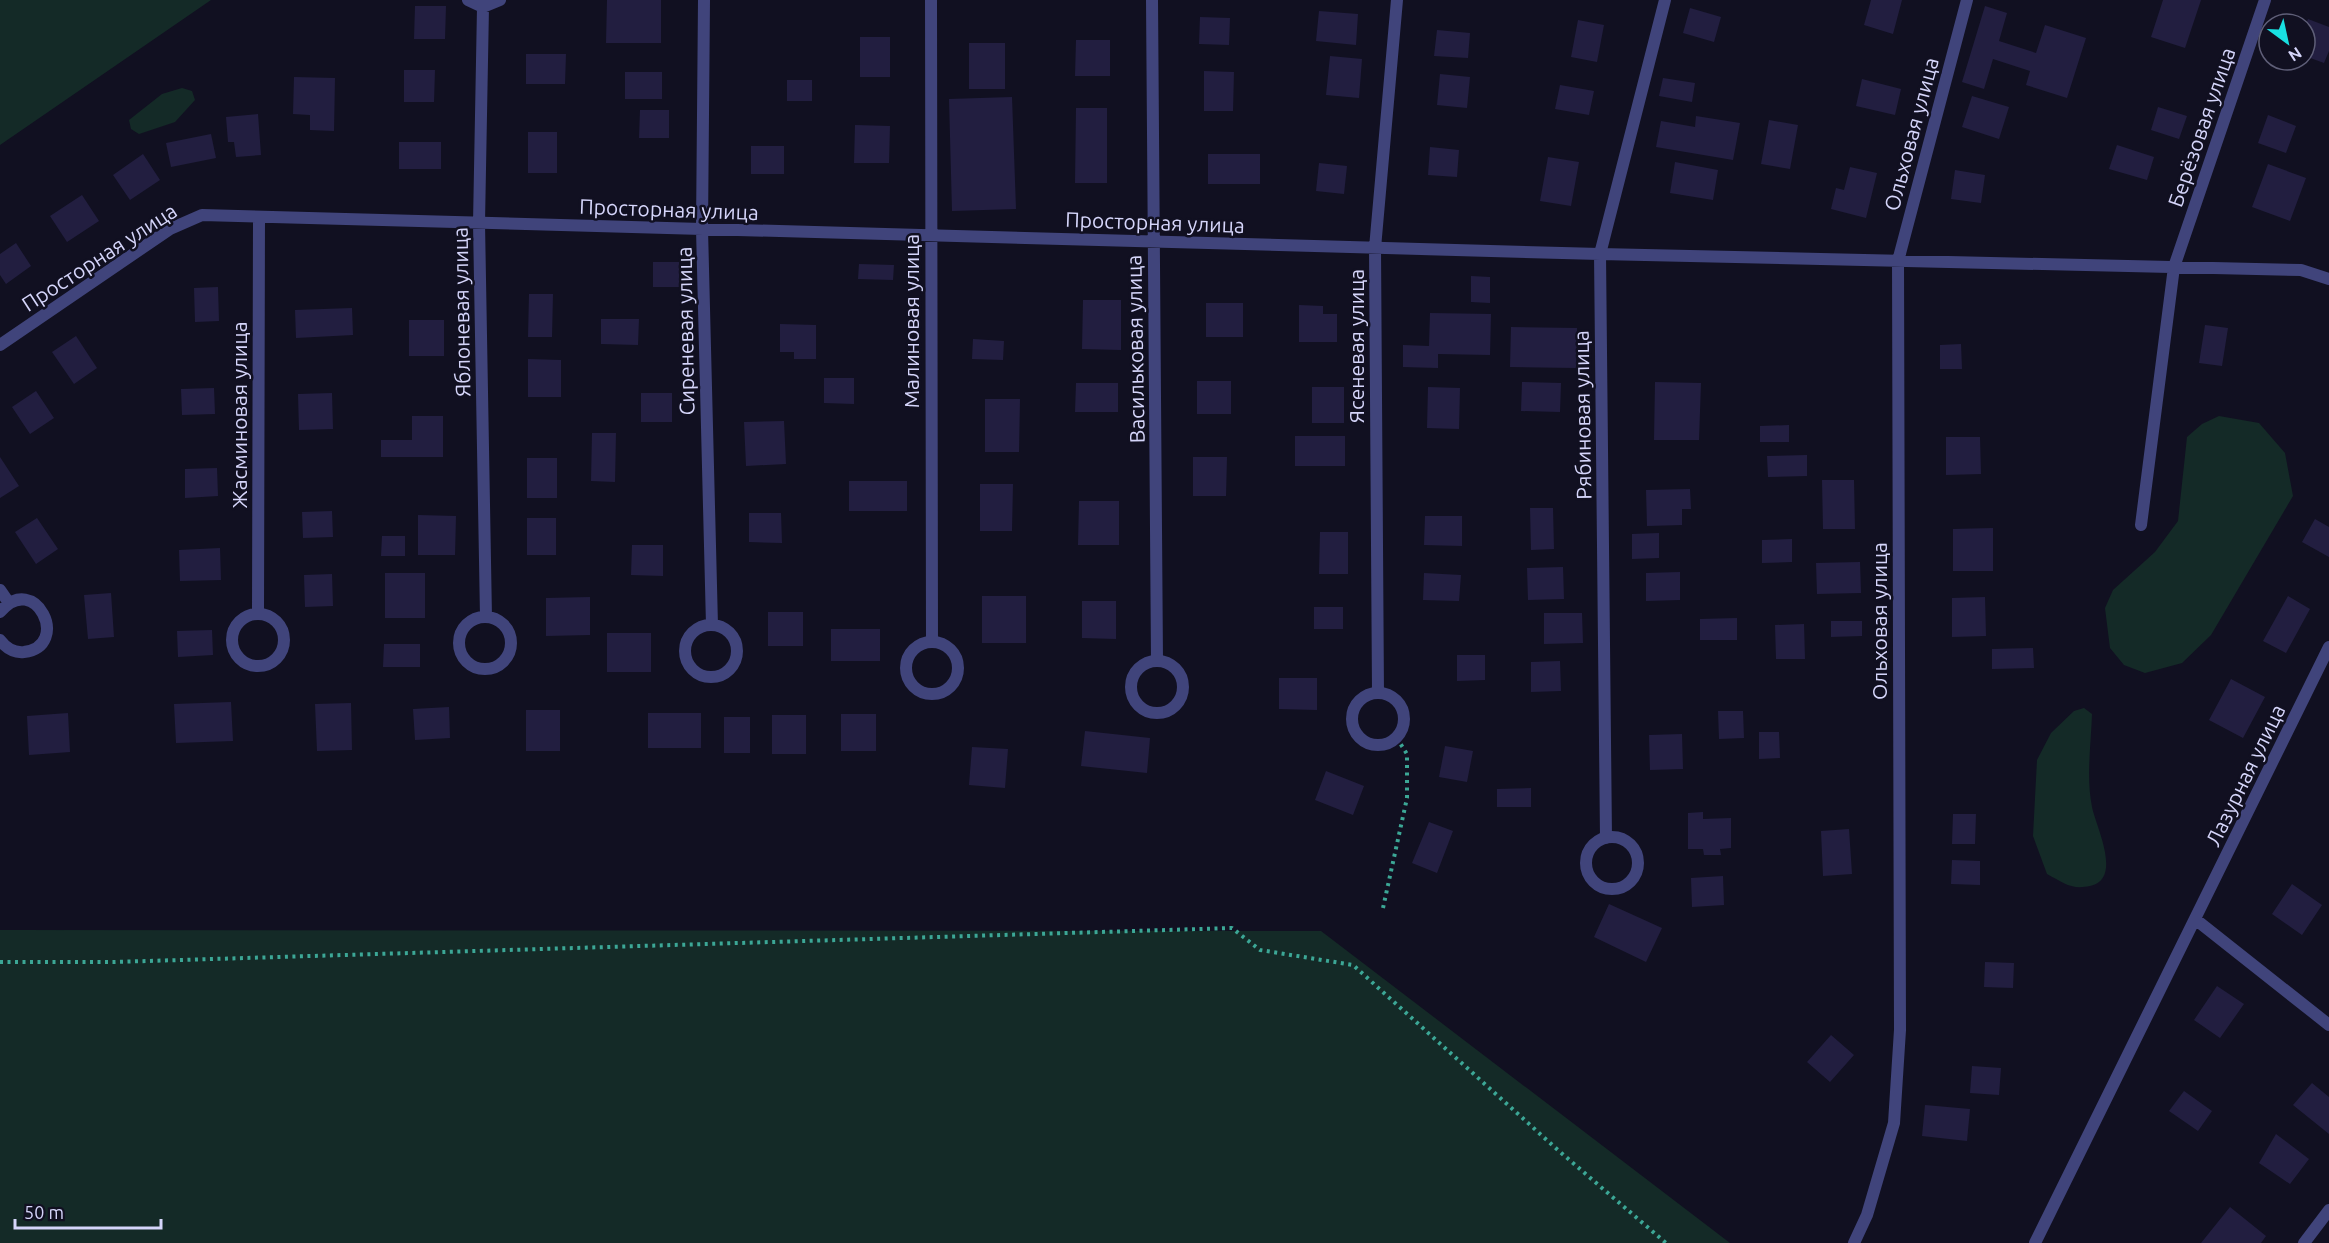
<svg xmlns="http://www.w3.org/2000/svg" width="2329" height="1243" font-family="Ubuntu,sans-serif">
<style>
.green{fill:#142a27}
.building{fill:#221e40}
.lines{fill:none;stroke-linecap:round;stroke-linejoin:round}
.path{stroke:#3ca796;stroke-width:4;stroke-dasharray:3 4.5;stroke-linecap:butt}
.minor{stroke:#40447b;stroke-width:12}
.labels{text-anchor:middle;dominant-baseline:central;stroke-width:5;stroke-linejoin:round;paint-order:stroke}
.street-label{font-size:21px;fill:#d5d5fa;stroke:#111021}
</style>
<rect width="100%" height="100%" fill="#111021"/>
<path class="green" d="M0,0H211L0,145Z
M182,88L192,91L195,100L175,122L139,134L131,129L129,120L162,94Z
M2219,416L2259,423L2285,453L2293,496L2211,635L2182,663L2145,673L2124,665L2110,648L2105,608L2113,590L2155,552L2178,521L2187,437L2202,424Z
M2084,708L2092,714C2091,745 2086,777 2092,807C2096,827 2123,879 2090,886C2071,890 2064,883 2047,874L2033,836L2037,760L2051,733L2074,711Z
M0,930L1321,931L1730,1243H0Z"/>
<path class="building" d="M607,0H661V43H606Z
M1871,0H1902L1893,34L1864,25Z
M2163,0H2201L2185,48L2151,37Z
M415,6H446L445,39H414Z
M1985,6L2007,13L1999,41L2036,53L2045,25L2086,38L2067,98L2026,85L2030,71L1993,59L1984,89L1962,82Z
M1690,8L1721,17L1714,42L1683,33Z
M1319,11L1358,14L1356,45L1316,41Z
M1200,17L1230,18L1229,45L1199,44Z
M2308,19L2329,27V51L2324,63L2305,56V27Z
M1578,20L1604,25L1597,62L1571,57Z
M1437,30L1470,33L1468,58L1434,56Z
M860,37H890V77H860Z
M1076,40H1110V76H1075Z
M969,43H1005V89H969Z
M526,54H566L565,84H526Z
M1330,56L1362,59L1359,98L1326,95Z
M404,70H435L434,102H404Z
M1204,71L1234,72L1233,111H1204Z
M625,72H662V99H625Z
M1440,74L1470,77L1467,108L1437,105Z
M294,77L335,78L334,131L310,130V115L293,114Z
M1663,78L1695,83L1692,102L1659,96Z
M1862,79L1901,89L1895,115L1856,106Z
M787,80H812V101H787Z
M1560,85L1594,91L1589,115L1555,109Z
M1972,96L2009,107L1999,139L1962,127Z
M1012,97L1016,209L952,211L949,99Z
M2158,107L2187,116L2179,139L2151,130Z
M1076,108H1107V183H1075Z
M640,110H669V138H639Z
M258,114L261,155L236,157L234,142H228L226,117Z
M2268,115L2296,126L2286,153L2258,143Z
M1696,116L1740,123L1733,160L1656,147L1661,121L1695,127Z
M1769,120L1798,125L1790,169L1761,164Z
M855,125L890,126L889,163H854Z
M528,132H557V173H528Z
M211,134L216,158L171,167L166,143Z
M399,142H441V169H399Z
M2117,145L2154,157L2147,180L2109,169Z
M751,146H784V174H751Z
M1430,147L1459,150L1457,177L1428,175Z
M143,154L160,180L130,200L113,175Z
M1208,154H1260V184H1208Z
M1548,157L1579,162L1571,206L1540,201Z
M1675,162L1718,170L1713,200L1670,193Z
M1319,163L1347,166L1344,194L1316,191Z
M2268,164L2306,178L2290,221L2252,207Z
M1850,167L1877,173L1866,218L1831,209L1836,188L1844,190Z
M1955,170L1985,175L1981,203L1951,199Z
M82,195L99,221L67,242L50,216Z
M16,243L31,266L6,284L0,275V254Z
M653,262H679V287H653Z
M859,264L894,265L893,280L858,279Z
M1471,276L1490,277V303L1471,302Z
M218,287L219,321L195,322L194,288Z
M529,294H553L552,337H528Z
M1083,300H1121V350L1082,349Z
M1206,303H1243V337H1206Z
M1299,305L1323,306V314H1337V342H1299Z
M352,308L353,335L296,338L295,310Z
M1430,313L1491,314L1490,355L1438,354V368L1403,367V345L1429,346Z
M601,319H639L638,345L601,344Z
M409,320H444V356H409Z
M780,324L816,325V359H794V352H780Z
M2205,325L2228,328L2222,366L2199,363Z
M1511,327L1577,328L1576,368L1510,367Z
M76,336L97,368L74,384L52,352Z
M973,339L1004,341L1003,360L972,359Z
M1961,344L1962,369H1940V345Z
M528,359L561,360V397H528Z
M824,378H854V404L824,403Z
M1197,381H1231V414H1197Z
M1522,382L1561,383L1560,412L1521,411Z
M1655,382L1701,383L1699,440H1654Z
M1076,383H1118V412H1075Z
M1312,387H1344V423H1312Z
M1428,387L1460,388L1459,429L1427,428Z
M214,388L215,414L182,415L181,389Z
M36,391L54,418L30,434L12,407Z
M332,393L333,429L299,430L298,394Z
M641,393H672V422H641Z
M985,399H1020L1019,452H985Z
M412,416H443V457H381V440H412Z
M784,421L786,464L746,466L744,422Z
M1789,425V442H1760V426Z
M592,433H616L615,482L591,481Z
M1295,436H1345V466H1295Z
M1946,437H1980L1981,474L1946,475Z
M1807,455V476L1768,477L1767,456Z
M0,457L19,486L0,498Z
M1193,457H1227L1226,496H1193Z
M527,458H557V498H527Z
M217,468L218,496L185,498V469Z
M1822,480H1854L1855,529H1823Z
M849,481H907V511H849Z
M980,484H1013L1012,531H980Z
M1690,489L1691,509H1682V525L1647,526L1646,490Z
M1079,501H1119V545H1078Z
M1530,508H1553L1554,549L1531,550Z
M332,511L333,537L303,538L302,512Z
M749,513H781L782,543L749,542Z
M418,515L456,516L455,555H418Z
M1425,516H1462V546L1424,545Z
M37,518L58,549L36,564L15,532Z
M527,518H556V555H527Z
M2315,519L2329,527V557L2302,542Z
M1993,528V571H1953V529Z
M1320,532H1348V574H1319Z
M1659,533V558L1632,559V534Z
M382,536H405V556H381Z
M1792,539V562L1762,563V540Z
M632,545H663V576L631,575Z
M220,548L221,580L180,581L179,550Z
M1860,562L1861,593L1817,594L1816,563Z
M1563,567L1564,599L1528,600L1527,568Z
M1680,572V600L1646,601V573Z
M385,573H425V618H385Z
M1424,573L1461,575L1459,601L1423,600Z
M332,574L333,606L305,607L304,575Z
M111,593L114,637L88,639L84,595Z
M982,596H1026V643H982Z
M2288,596L2310,609L2286,653L2263,641Z
M590,597V635L546,636V598Z
M1985,597L1986,636L1952,637V598Z
M1082,601H1116V639L1082,638Z
M1314,607H1343V629H1314Z
M768,612H803V646H768Z
M1544,613H1582L1583,643L1544,644Z
M1737,618V640H1700V619Z
M1831,621H1862V636L1831,637Z
M1804,624L1805,659H1776L1775,625Z
M831,629H880V661H831Z
M212,630L213,655L178,657L177,631Z
M607,633H651V672H607Z
M384,644H420V667H383Z
M2033,648L2034,668L1992,669V649Z
M1457,655H1485V680L1457,681Z
M1560,661L1561,691L1531,692V662Z
M1279,678H1317V710L1279,709Z
M2231,679L2265,697L2243,738L2209,720Z
M231,702L233,741L176,743L174,704Z
M351,703L352,750L317,751L315,704Z
M449,707L450,738L415,740L413,709Z
M526,710H560V751H526Z
M1718,711H1743L1744,738L1719,739Z
M68,713L70,752L29,755L27,716Z
M648,713H701V748H648Z
M841,714H876V751H841Z
M772,715H806V754H772Z
M724,717H750V753H724Z
M1085,731L1150,738L1147,773L1081,766Z
M1759,732H1779L1780,758L1759,759Z
M1682,734L1683,769L1650,770L1649,735Z
M1445,746L1473,751L1467,782L1439,777Z
M972,747L1008,749L1005,788L969,785Z
M1326,771L1364,786L1353,815L1315,800Z
M1531,788V807H1497V789Z
M1703,812V819L1731,818V848L1720,849L1721,855H1704L1703,849H1688V813Z
M1953,814H1976L1975,844H1952Z
M1429,822L1453,831L1437,873L1412,863Z
M1849,829L1852,874L1823,876L1821,831Z
M1952,860L1980,861V885L1951,884Z
M1723,876L1724,905L1692,907L1691,878Z
M2292,884L2322,905L2302,935L2272,914Z
M1609,904L1662,928L1646,962L1594,937Z
M1985,962L2014,963L2013,988L1984,987Z
M2217,986L2244,1004L2220,1038L2194,1020Z
M1831,1035L1854,1055L1830,1082L1807,1062Z
M1972,1066L2001,1068L1999,1095L1970,1093Z
M2312,1083L2329,1097V1134L2293,1105Z
M2184,1091L2212,1111L2198,1131L2169,1111Z
M1925,1105L1970,1109L1967,1141L1922,1136Z
M2276,1134L2309,1159L2290,1184L2259,1163Z
M2230,1207L2266,1236L2261,1243H2201Z"/>
<g class="lines">
<path class="path" d="M1383,908L1407,798V754L1396,737
M0,962H114L1232,928L1260,950L1353,965L1559,1151L1666,1243"/>
<path class="minor" d="M468,0L483,7L500,0
M704,0L702,229L712,625
M931,0L932,642
M1152,0L1157,661
M483,7L479,223L486,617
M0,345L170,229L202,215L1600,254L2301,270L2329,279
M2141,525L2174,267L2265,0
M0,590L9,603
M0,612C35,570 72,646 24,652C14,653 6,648 0,640
M258,613L259,217
M232 640a26 26 0 1 1 52 0a26 26 0 1 1-52 0Z
M459 643a26 26 0 1 1 52 0a26 26 0 1 1-52 0Z
M685 651a26 26 0 1 1 52 0a26 26 0 1 1-52 0Z
M906 668a26 26 0 1 1 52 0a26 26 0 1 1-52 0Z
M1131 687a26 26 0 1 1 52 0a26 26 0 1 1-52 0Z
M1378,693L1375,248L1397,0
M1352 719a26 26 0 1 1 52 0a26 26 0 1 1-52 0Z
M1586 863a26 26 0 1 1 52 0a26 26 0 1 1-52 0Z
M1606,838L1600,254L1665,0
M2195,919L2329,1025
M1854,1243L1867,1215L1894,1123L1900,1030L1898,261L1967,0
M2035,1243L2329,647
M2304,1243L2329,1210"/>
</g>
<g class="labels">
<g class="street-label">
<text transform="translate(2201 127) rotate(-71)">Берёзовая улица</text>
<text transform="translate(1911 134) rotate(-75)">Ольховая улица</text>
<text transform="translate(669 209) rotate(2)">Просторная улица</text>
<text transform="translate(1155 222) rotate(2)">Просторная улица</text>
<text transform="translate(99 257) rotate(-33)">Просторная улица</text>
<text transform="translate(461 312) rotate(-91)">Яблоневая улица</text>
<text transform="translate(911 321) rotate(-90)">Малиновая улица</text>
<text transform="translate(685 331) rotate(-91)">Сиреневая улица</text>
<text transform="translate(1356 346) rotate(-90)">Ясеневая улица</text>
<text transform="translate(1135 349) rotate(-91)">Васильковая улица</text>
<text transform="translate(239 415) rotate(-90)">Жасминовая улица</text>
<text transform="translate(1582 415) rotate(-91)">Рябиновая улица</text>
<text transform="translate(1879 621) rotate(-90)">Ольховая улица</text>
<text transform="translate(2245 775) rotate(-64)">Лазурная улица</text>
</g>
</g>
<g transform="translate(2287 42) rotate(147)"><circle r="28" fill="#111021" stroke="#5f5f78" stroke-width="1.5"/>
<path d="M0-4.5L10 22L0 15L-10 22Z" fill="#19e1e2"/>
<text y="-9" font-size="16" font-weight="bold" text-anchor="middle" fill="#d5d5fa">N</text>
</g>
<path d="M15 1219v9h146v-9" fill="none" stroke="#d5d5fa" stroke-width="3"/>
<text x="24" y="1219" font-size="18" fill="#d5d5fa" stroke="#111021" stroke-width="4.5" paint-order="stroke">50 m</text>
</svg>
